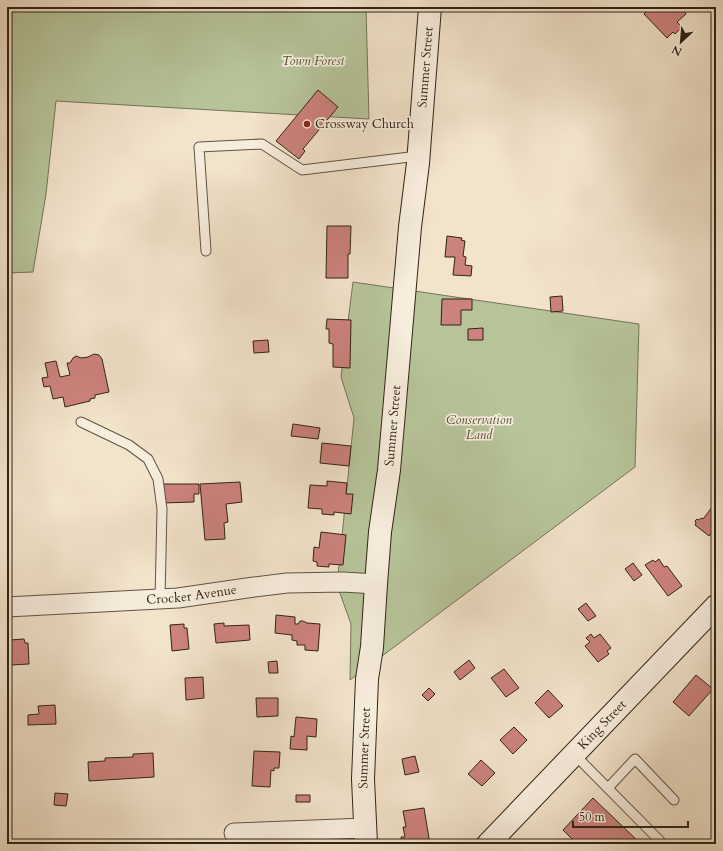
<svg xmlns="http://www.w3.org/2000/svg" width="723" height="851" font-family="Cardo,serif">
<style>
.green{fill:#b7c49a;stroke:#747458}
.building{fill:#cc827d;stroke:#302316}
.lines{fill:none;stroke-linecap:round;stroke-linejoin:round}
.lane-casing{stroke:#605343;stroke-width:11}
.street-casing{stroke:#605343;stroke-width:21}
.secondary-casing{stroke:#302316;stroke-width:24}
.lane{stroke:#f7eddd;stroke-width:9}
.street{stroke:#f7eddd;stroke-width:19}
.secondary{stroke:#f7eddd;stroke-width:22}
.poi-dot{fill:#8f2418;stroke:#f7eddd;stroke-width:1.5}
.labels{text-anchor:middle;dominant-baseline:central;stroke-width:3.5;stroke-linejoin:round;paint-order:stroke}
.park-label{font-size:13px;font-style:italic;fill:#58533e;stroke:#f7eddd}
.street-label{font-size:13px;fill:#302316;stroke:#f7eddd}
.poi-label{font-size:13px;fill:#302316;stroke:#f7eddd;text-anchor:start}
</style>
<rect width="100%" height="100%" fill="#f2e3cb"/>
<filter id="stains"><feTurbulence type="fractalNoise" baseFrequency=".005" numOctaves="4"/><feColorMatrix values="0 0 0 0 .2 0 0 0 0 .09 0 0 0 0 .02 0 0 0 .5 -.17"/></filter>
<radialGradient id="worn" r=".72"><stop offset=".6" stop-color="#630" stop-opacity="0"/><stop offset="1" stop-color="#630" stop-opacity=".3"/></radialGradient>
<path class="green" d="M7,7H366L369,119L56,101L46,194L33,272L7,273Z
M353,282L639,324L635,467L350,680L351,624L337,585L354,418L341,377Z"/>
<path class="building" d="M651,7H690L685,12L686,14L677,22L682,27L675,34L673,32L667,38L644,14Z
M318,90L338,107L303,149L305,151L299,159L276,141Z
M327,226H351L350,254H348V278H326Z
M447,236L462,238L461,240L465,241L463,256L466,257L465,265L472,266L471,276L453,275L455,257H445Z
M562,296L563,311L551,312L550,297Z
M442,299H472V310H461V325H441Z
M327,319L351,320L350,368L333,367V344L329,343V329H326Z
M483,328V340H468V329Z
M268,340L269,352L254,353L253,341Z
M94,354L99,355L102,359L109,392L95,395V398L90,399V401L65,407L63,397L53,399L50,386L44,387L42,378L48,377L45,363L56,361L60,377L70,375L67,363H70L73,358L76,356L81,358L88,357Z
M293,424L320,428L318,439L291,436Z
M322,443L351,446L349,466L320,463Z
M327,481L347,483L346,494H353L351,514L334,512V515L322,514V509L308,508L310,485L327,486Z
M240,482L242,502L226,504L228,522L224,523L225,539L205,540L200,484Z
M163,484H199V494H194V502L163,503Z
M716,502V529L715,528L709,536L695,525L696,523L695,521L697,519L699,520L701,518L703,519Z
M321,532L346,535L343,565L329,564V567L317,566V562L313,561L314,547L319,548Z
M659,559L664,567L667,566L682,586L668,596L645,565L653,560L655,562Z
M633,563L642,575L634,581L625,569Z
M586,603L596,616L588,621L578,609Z
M276,615L295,617V624H298L300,621H303L307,623L320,624L318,651L305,650V645H297V641L292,640V635L275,633Z
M224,623V626L249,625L250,640L216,643L214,624Z
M184,624V628H187L189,649L172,651L170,625Z
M591,634L594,638L600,634L611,648L607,651L609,654L598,662L585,646L590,642L586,638Z
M24,639L25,643H28L29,664L11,665L10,640Z
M469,660L475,668L460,680L454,672Z
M277,661L278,673H269L268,662Z
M504,669L519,688L506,697L491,678Z
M696,675L713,689L689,716L673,702Z
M203,677L204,698L186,700L185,678Z
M429,688L435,694L428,701L422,695Z
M548,690L563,706L549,718L535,703Z
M256,698H278V716L257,717Z
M55,705L56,724L28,725V715L39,714L38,706Z
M296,717L317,719L316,737L307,736V750L290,749L291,736L294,737Z
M514,727L527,740L513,754L500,740Z
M254,751L280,752L279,768H274V771L271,770L270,787L252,786Z
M153,753L154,777L89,781L88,762L105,761V758L133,757V754Z
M415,756L419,772L405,775L402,759Z
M481,760L495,773L482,786L468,774Z
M55,793L68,794L66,806L54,805Z
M296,795H310V802H296Z
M593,798L641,844H577L563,830Z
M424,808L430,844H402L401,837H405L403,827H406L403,811Z"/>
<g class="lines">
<defs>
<path id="lane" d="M206,251L199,147L262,144L302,170L418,156
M81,422L129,445L148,459L158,479L162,509L160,599
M574,754L663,844
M608,788L635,759L674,800"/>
<g id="street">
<path id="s1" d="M7,607L178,598L254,587L287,583L343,582L376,584"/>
<path d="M234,833L365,828"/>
</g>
<g id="secondary">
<path id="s2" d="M366,844L363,779L367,679L372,647L376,584L380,532L389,470L410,227L418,163L430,7"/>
<path id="s3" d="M488,844L716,606"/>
</g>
</defs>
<use href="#lane" class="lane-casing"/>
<use href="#street" class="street-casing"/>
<use href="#secondary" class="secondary-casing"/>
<use href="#lane" class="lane"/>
<use href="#street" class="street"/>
<use href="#secondary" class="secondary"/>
</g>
<circle class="poi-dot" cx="307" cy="124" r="4"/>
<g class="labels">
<g class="park-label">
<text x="313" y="61">Town Forest</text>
<text x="479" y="420">Conservation<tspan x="479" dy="15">Land</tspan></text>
</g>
<g class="street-label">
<text stroke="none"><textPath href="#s2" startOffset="780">Summer Street</textPath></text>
<text stroke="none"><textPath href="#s2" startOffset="420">Summer Street</textPath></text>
<text stroke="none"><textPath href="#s1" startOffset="185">Crocker Avenue</textPath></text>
<text stroke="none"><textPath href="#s3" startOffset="165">King Street</textPath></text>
<text stroke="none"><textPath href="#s2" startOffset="96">Summer Street</textPath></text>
</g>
<g class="poi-label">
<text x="315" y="124">Crossway Church</text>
</g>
</g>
<rect width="723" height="851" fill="none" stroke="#f2e3cb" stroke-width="24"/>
<rect x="8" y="8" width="707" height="835" fill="none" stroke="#302316" stroke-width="2"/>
<rect x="12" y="12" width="699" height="827" fill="none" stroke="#302316"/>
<g transform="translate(681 42) rotate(206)" stroke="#f7eddd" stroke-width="3" paint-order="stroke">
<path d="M0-3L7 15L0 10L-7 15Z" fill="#302316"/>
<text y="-6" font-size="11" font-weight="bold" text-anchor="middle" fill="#302316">N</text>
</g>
<path d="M573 821v6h115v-6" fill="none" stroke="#302316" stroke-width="2"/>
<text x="579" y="821" font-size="12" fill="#302316" stroke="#f7eddd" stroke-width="3" paint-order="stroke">50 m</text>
<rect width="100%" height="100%" filter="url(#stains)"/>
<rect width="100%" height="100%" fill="url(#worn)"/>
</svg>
